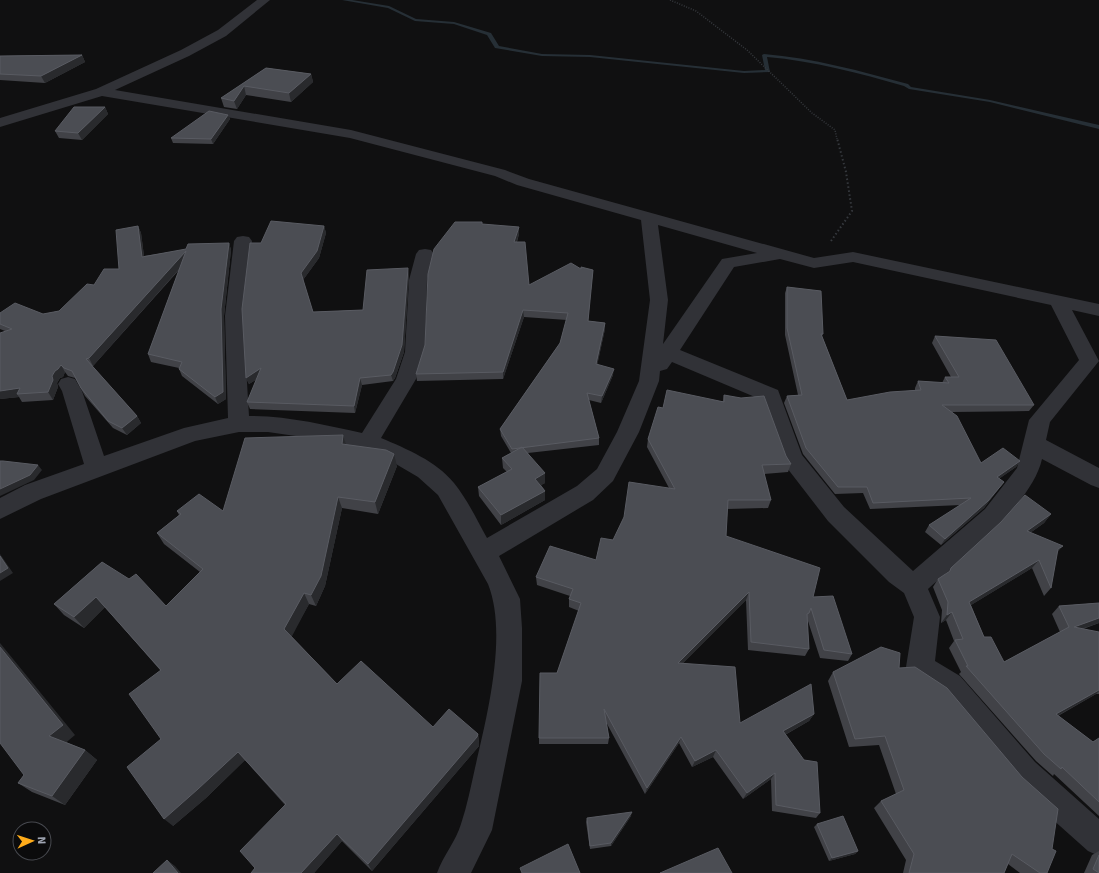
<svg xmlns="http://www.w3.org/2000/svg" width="1099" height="873" font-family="Signika,sans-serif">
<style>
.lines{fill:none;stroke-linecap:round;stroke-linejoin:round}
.stream{fill:#262f36;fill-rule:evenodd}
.path-far1{stroke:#36393e;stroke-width:1.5;stroke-dasharray:1 1.5;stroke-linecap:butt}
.path{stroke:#36393e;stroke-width:2;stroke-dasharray:1.5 2.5;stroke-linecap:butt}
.minor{fill:#313237;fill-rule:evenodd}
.wall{fill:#414247}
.shaded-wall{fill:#292a2d}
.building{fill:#4b4d53;stroke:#595b62}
</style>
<rect width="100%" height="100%" fill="#101011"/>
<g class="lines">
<path class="stream" d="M342,0H352L389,6L416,19L454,22L491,33L499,46L542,54L590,55L744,71L765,70L762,55L764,54C813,58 860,71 908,84L911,87L990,100L1099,125V129L990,102L909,89L904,86C859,73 814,61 767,57L770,72L744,73L590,57L542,56L495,48L487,35L454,24L415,21L388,8Z"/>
<path class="path-far1" d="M670,0L696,11L747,50L812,113L835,130L837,139"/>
<path class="path" d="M831,241L852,211L846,172L837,138"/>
<path class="minor" d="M257,0H270L226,36L189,56L115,90L351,130L505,170L529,179L814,258L853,252L1099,304V316L1072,310L1099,361L1050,422L1046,440L1099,468V488L1091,485L1042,459C1032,504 963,558 928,589L940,617L935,661L960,676L1035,762L1099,819V856L1088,851L1013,784L940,696L910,676L906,667L914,617L904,593L889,582L828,521L784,464L762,400L672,362L667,369L660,371L659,381L639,432L613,481L593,500L499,556L520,599L522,628V681L492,830L471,873H437C443,856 456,841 461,824C467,806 471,786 475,768C487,716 508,634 488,584L438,495L418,477L389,460L364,449L316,439L268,432H239L195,441L41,499L0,519V498L25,485L84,464L62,391L58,384L61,379L68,377L75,379L82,391L104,456L184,428L228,418L225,316L234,241L237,237L243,236L249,237L252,241L243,316L249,416C288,416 325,425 362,433L396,379L405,352L409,280L416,254L419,250L425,249L431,250L434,254L427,280L425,352L416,379L381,438C407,449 436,461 454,483C467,499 477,520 487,538L577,486L597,469L617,432L639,381L650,300L641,220L517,185L495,176L350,138L102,96L0,127V118L96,89L181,50L218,30ZM658,225L757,253L722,259L663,344L668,300ZM780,259L814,268L853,262L1051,305L1079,360L1029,420L1017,468L985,509L913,571L844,507L802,455L778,390L680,350L734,267Z"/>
</g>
<path class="wall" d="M82,55L85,62L45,83L0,80V56Z
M266,68L311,74L313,82L291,102L246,95L237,109L224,107L221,98Z
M105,107L108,114L82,140L59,138L55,131Z
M228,115L230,119L213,144L173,143L171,138Z
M482,224L519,234L517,242L529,285L581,269L593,270L588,321L605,323V329L597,365L613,375L601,403L589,400L599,438V445L528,453L545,483L541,485L545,491V500L501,525L479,496L478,487L507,472L503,468L502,458L511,453L501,436L500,429L560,343L567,320L524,317L503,379L417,381L416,374L425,345Z
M138,226L141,233L144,256L229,243L231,250L224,316L226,399L218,404L182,376L179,369V368L151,362L148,354L179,270L93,366H92L137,416L141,423L127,435L113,428L85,396L75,378L68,376L65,372L63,377L60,378L57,383L58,387L53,400L22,402L19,397L0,399L5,331L0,329V313L43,314L59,311L94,285L119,269Z
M324,226L326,233L319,258L303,280L313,312L363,310L409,274L404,352L395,378L393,381L362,385L355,413L250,409L247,402L257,379L249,384L246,378L261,243Z
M787,287L823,334L822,336L847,400L915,390V388L918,381L942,383L945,377H951L932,343L935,336L1034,405L1029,411L952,412L981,463L1020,461L1016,467L1000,478L999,488L984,508L941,545L925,532L929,525L961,505L870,509L863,493L835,494L803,454L784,403L787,396L798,395L785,335V293Z
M724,395L786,456L791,464L788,472L764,474L771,500L768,508L727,509L726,536L813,597L852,654L848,661L820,658L807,618L809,649L805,656L748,650L746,600L683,663L740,723L814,714L809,721L785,735L820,813L816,818L772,811L771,779L743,799L713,757L692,767L679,743L645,794L606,722L609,738L608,744H539V738L557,673L579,611L569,607V599L570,596L537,585L536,577L596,560L613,540L669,488L647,447L648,439L663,408L723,401Z
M343,435L346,445L397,466L378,514L342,508L325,586L316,606L309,604L291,636L337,684L433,727L478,734L479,743V746L372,871L342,841L314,873H251L255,868L285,805L245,760L206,798L173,826L161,739L160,670L105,607L84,628L64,615L54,604L102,562L166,606L200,572L164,544L157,533L179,515L177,511H223Z
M1051,514L1044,523L1030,533L1057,552L1051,588L1044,596L1032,568L971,605L984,637L1004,662L1060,632L1052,614L1059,606L1099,603V623L1083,629L1099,632V694H1096L1058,716L1093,742L1099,738V816L1054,774L1053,776L1036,761L959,674L961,672L949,648L954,641L946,620L941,623L942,610L933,587L938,579L947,574L951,568Z
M899,668L1047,873H1020L1008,864L1004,873H903L906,860L874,808L881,801L896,794L879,745L849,747L828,681L833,672Z
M75,735L66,742L85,750L97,760L65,805L32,792L18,783L24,775Z
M631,816L611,846L590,849L586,822L587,818Z
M817,824L858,851L855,854L829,861L814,827Z
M1099,851V873H1084L1092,855Z"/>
<path class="shaded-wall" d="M82,55L85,62L45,83L41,76Z
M311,74L313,82L291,102L289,93Z
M244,86L246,95L237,109L234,101Z
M105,107L108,114L82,140L78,133Z
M228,115L230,119L213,144L211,139Z
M138,226L141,233L145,264L142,257Z
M324,226L326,233L319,258L303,280L301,273Z
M519,227V234L514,249V242Z
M229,243L231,250L224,316L226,399L218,404L215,397L221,309Z
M186,251L188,259L93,366L89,358Z
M408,268L409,274L404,352L395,378L393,381L391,375Z
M523,310L524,317L503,379V372Z
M605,323V329L596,371V364Z
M61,365L65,372L63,377L60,378L57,383L58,387L53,400L48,392L52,376L55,371Z
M261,368L264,375L249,384L246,378Z
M614,369L613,375L601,403L602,396Z
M360,378L362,385L355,413L354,406Z
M20,388L17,394L19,397L0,399V391Z
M137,416L141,423L127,435L122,428Z
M343,435L347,447L342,444Z
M394,454L397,466L378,514L375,502Z
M1020,461L1016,467L993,483L997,477Z
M38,465L42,470L34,480L0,496V489Z
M545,473V483L535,488V479Z
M1004,482L984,508L941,545L945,539Z
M545,491V500L501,525V515Z
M338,497L342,508L325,586L316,606L311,595Z
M1051,514L1044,523L1020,540L1027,531Z
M1063,546L1056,554L1058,549Z
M0,554L13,573L0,581Z
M1039,560L1032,568L963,610L969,602Z
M749,592L746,600L676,670L678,663Z
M304,593L309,604L290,640L284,629Z
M96,597L105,607L84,628L74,617Z
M952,612L946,620L941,623L947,615Z
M1099,618V623L1066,634L1074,627Z
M0,643L75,735L62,746L49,736L0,647Z
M1099,690V691L1096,694L1048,721L1056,714Z
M814,714L809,721L779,738L783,731Z
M478,734L479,743V746L372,871L368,864Z
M681,737L679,743L645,794L647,788Z
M85,750L97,760L65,805L52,796Z
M716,750L713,757L692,767L695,761Z
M238,752L245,760L206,798L173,826L164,819Z
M775,773L771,779L743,799L747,793Z
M632,812L631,816L611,846V843Z
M337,834L342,841L314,873H301Z
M858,851L855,854L829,861L832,858Z
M167,860L175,866L181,873H178Z"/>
<path class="building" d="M82,55L41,76L0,74V56Z
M266,68L311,74L289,93L244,86L234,101L221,98Z
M74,107H105L78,133L55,131Z
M209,111L228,115L211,139L171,138Z
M271,221L324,226L317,251L301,273L313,312L363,310L367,270L408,268L402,345L393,372L391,375L360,378L354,406L247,402L261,368L246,378L242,309L250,243H261Z
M455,222H482V224L519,227L514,242H525L529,285L571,263L581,269V267L593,270L588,321L605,323L596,364L614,369L602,396L587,393L599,438L512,449L500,429L560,343L568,313L523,310L503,372L416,374L425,345L428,274L434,249Z
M138,226L142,257L186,249L188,244L229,243L221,309L223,392L215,397L179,369L182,362L148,354L186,251L89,358L86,359L137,416L122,428L108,421L81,388L72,371L64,368L61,365L58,369L55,371L52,376L53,380L48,392L17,394L20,388L0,391V333L12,329L0,324V313L15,303L43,314L59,311L87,284L94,285L104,269H119L116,230Z
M787,287L821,291L823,334H821L847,400L890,392L921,390L918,381L949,383L945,377H959L935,336L996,340L1034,405H942L957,416L981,463L1003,448L1020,461L997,477L1004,482L988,501L945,539L929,525L971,498L873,503L867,487H838L806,448L787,396L802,395L787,328Z
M667,390L724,402V395L741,398L764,396L786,456L791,464L762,465L771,500H728L726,536L820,568L813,597L833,596L852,654L824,650L811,608L809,613L807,614L809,649L751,642L749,592L678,663L735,667L740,723L811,684L814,714L783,731L804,760L817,762L820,813L776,805L775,773L747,793L716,750L695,761L681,737L647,788L604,709L609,738H539L540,673H557L581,603L569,599L573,589L536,577L550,546L596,560L601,538L613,540L624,517L629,482L675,489L648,439L658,407L663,408Z
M343,435L342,444L386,450L394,454L375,502L338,497L321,576L311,595L304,593L284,629L337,684L361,661L433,727L449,709L478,734L477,737L368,864L337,834L301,873H251L255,868L240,851L286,804L238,752L198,789L164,819L127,767L161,739L129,694L161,670L96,597L74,617L54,604L102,562L129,579L136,574L166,606L203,569L157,533L181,514L177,511L199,494L223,511L245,438Z
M522,447L545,473L535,479L545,491L501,515L478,487L512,469L502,458Z
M0,461H3L38,465L30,475L0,489Z
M1025,495L1051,514L1027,531L1063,546L1058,549L1051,588L1039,560L969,602L984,637H991L1004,662L1069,627L1059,606L1099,603V618L1074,627L1099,632V690L1056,714L1093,742L1099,738V802L1062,767L1061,769L1044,754L966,666H968L955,640L963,639L952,612L947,615L948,602L938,579L950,571L951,568L1001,522Z
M0,556L8,568L0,573Z
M0,647L63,725L49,736L85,750L52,796L18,783L24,775L0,743Z
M881,647L900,653L899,668L915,667L947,688L1022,777L1058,809L1052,849L1056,851L1047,873H1040L1012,854L1004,873H909L914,854L881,801L904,790L885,736L855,739L833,672Z
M632,812L611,843L590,846L587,818Z
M843,816L858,851L832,858L817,824Z
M568,844L580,873H522L520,868Z
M718,848L732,873H660Z
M1099,855V873L1093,869Z
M167,860L178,873H153Z"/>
<g transform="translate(32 841) rotate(87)"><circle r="19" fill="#0b0b0c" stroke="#47494f"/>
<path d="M0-3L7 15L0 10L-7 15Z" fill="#ffac1a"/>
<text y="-6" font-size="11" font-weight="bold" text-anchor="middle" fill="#a0a6b3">N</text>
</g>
</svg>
